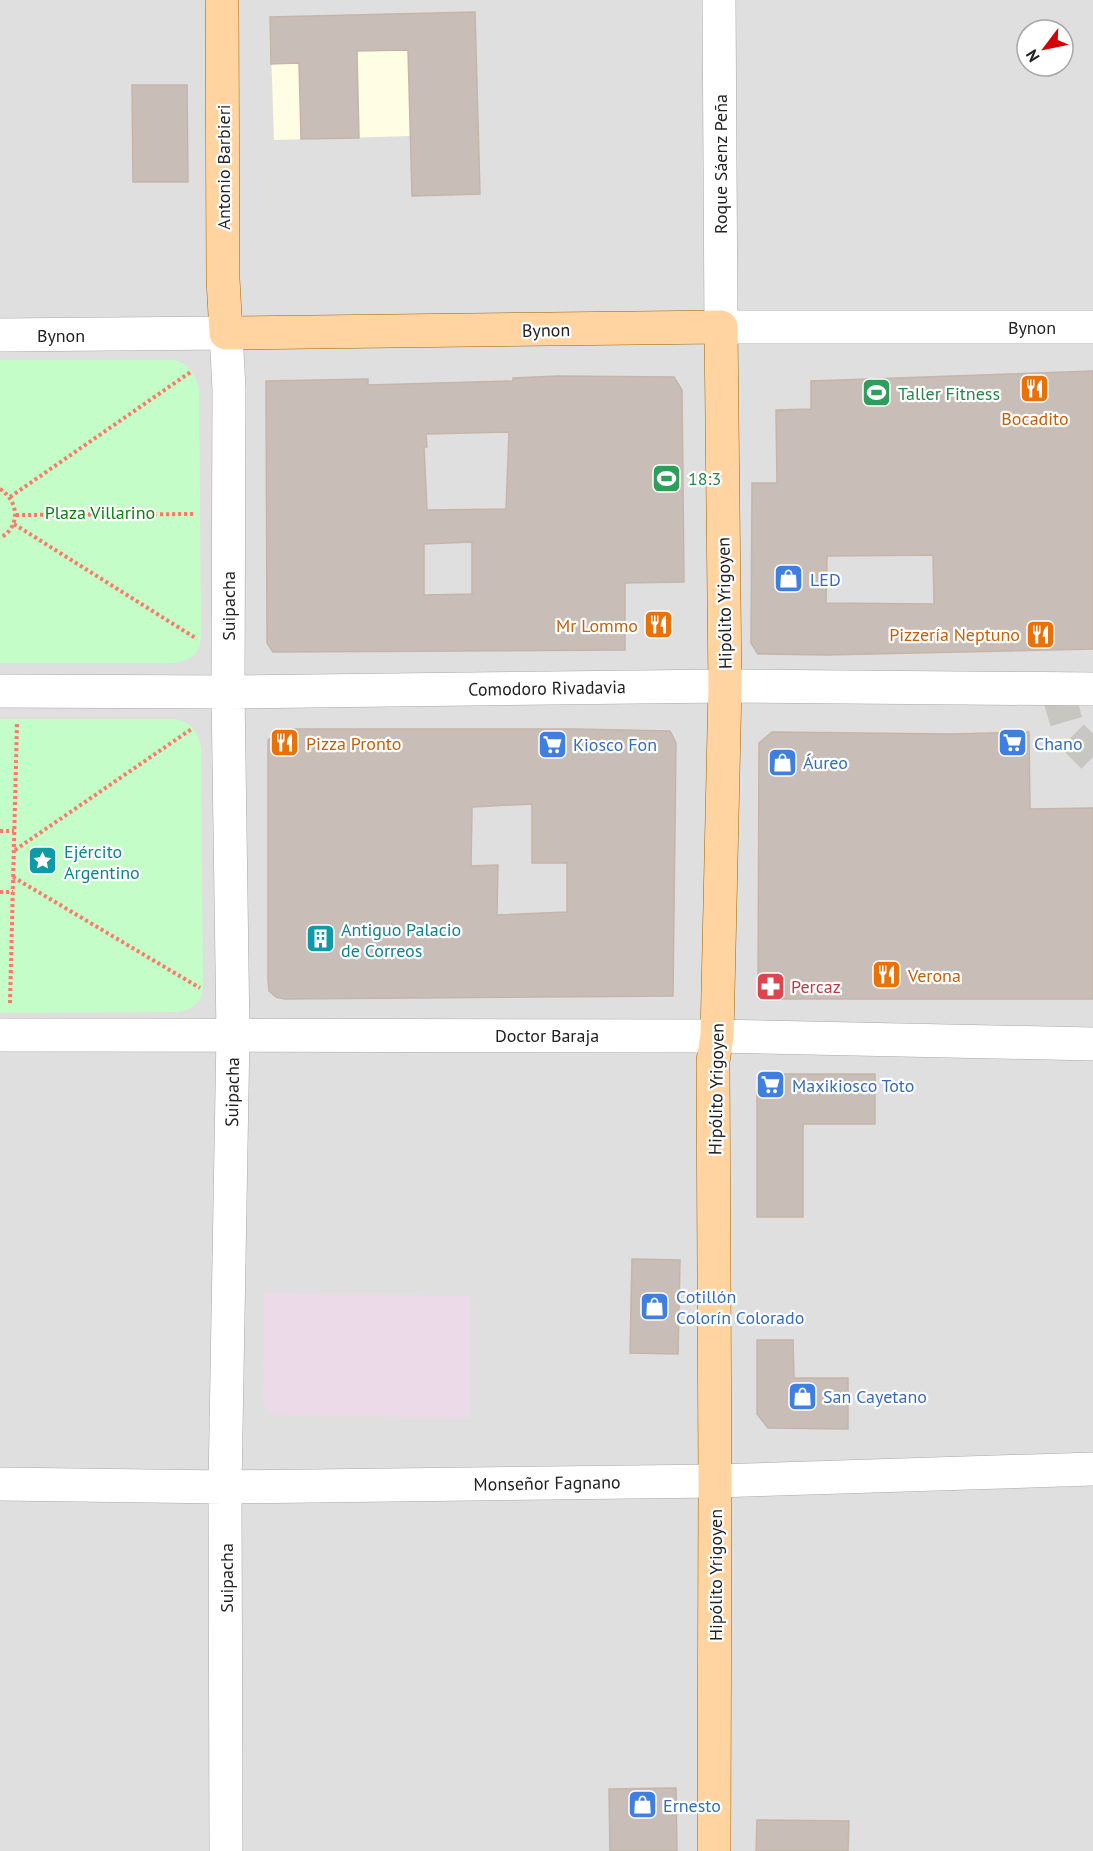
<svg xmlns="http://www.w3.org/2000/svg" width="1093" height="1851" font-family="'PT Sans',sans-serif">
<style>
.residential{fill:#e0dfdf;fill-rule:evenodd}
.industrial{fill:#ecdae9}
.education{fill:#fffee4}
.park{fill:#c4fdc7}
.building{fill:#c8beb7;stroke:#c5b5a9;stroke-width:1.5;fill-rule:evenodd}
.lines{fill:none;stroke-linecap:round;stroke-linejoin:round}
.minor-tunnel{stroke:#c8c6c0;stroke-width:33;stroke-dasharray:33 16;stroke-linecap:butt}
.minor-casing{stroke:#a9a9a9;stroke-width:34}
.major-casing{stroke:#9f6700;stroke-width:34}
.path{stroke:#ff786c;stroke-width:4;stroke-dasharray:3 3;stroke-linecap:butt}
.minor{stroke:#fff;stroke-width:33}
.major{stroke:#ffd4a0;stroke-width:33}
.labels{text-anchor:middle;dominant-baseline:central;stroke-width:4.5;stroke-linejoin:round;paint-order:stroke}
.street-label{font-size:18px;fill:#222;stroke:#fff}
.leisure-label{font-size:18px;fill:#27864d;stroke:#fff;text-anchor:start}
.food-label{font-size:18px;fill:#c56008;stroke:#fff;text-anchor:end}
.park-label{font-size:18px;fill:#06850d;stroke:#fff}
.shop-label{font-size:18px;fill:#366cbe;stroke:#fff;text-anchor:start}
.culture-label{font-size:18px;fill:#0d838f;stroke:#fff;text-anchor:start}
.health-label{font-size:18px;fill:#be3a42;stroke:#fff;text-anchor:start}
</style>
<rect width="100%" height="100%" fill="#f2efe8"/>
<path class="residential" d="M0,0H1093V1851H0ZM1027,30H1063V66H1027Z"/>
<path class="industrial" d="M264,1293L470,1296V1418L272,1415L263,1404Z"/>
<path class="education" d="M475,12L410,136L274,140L270,17Z"/>
<path class="park" d="M0,360H173C190,364 193,372 199,388L201,634C200,655 194,659 174,663H0Z
M0,719H174C193,723 196,730 201,747L203,984C203,1000 196,1008 180,1012L0,1013Z"/>
<path class="building" d="M475,12L480,194L412,196L408,50L357,51L359,138L301,139L299,63L271,64L270,17Z
M132,85H187L188,182H133Z
M1093,371V649L826,655L758,654L751,643L752,483H777L776,410L811,409V381ZM933,555L934,604L826,603L827,556Z
M558,376L674,377L682,390L684,582L625,583V650L273,652L267,643L266,381L368,379V385L513,381V378ZM509,432L506,509L427,510L424,447H427L426,434ZM472,542V594L424,595V544Z
M281,729H576L670,731L676,743L673,996L284,999L276,997L269,991L268,980V740ZM532,804V863H567V912L497,915L498,865L471,866L472,807Z
M772,732L952,734L1029,732L1030,809L1093,808V999H768L758,988L759,743Z
M777,1074H875V1124H803V1217H757V1089Z
M632,1259L680,1260L678,1354L630,1353Z
M757,1340H793L794,1378H848V1429L768,1428L757,1414Z
M676,1788L677,1851H610L609,1789Z
M757,1820L849,1821L848,1851H756Z"/>
<g class="lines">
<path class="minor-tunnel" d="M1057,690L1070,734L1093,757"/>
<defs>
<path id="minor" d="M719,0L721,327H1093
M0,335L226,333L229,389L228,692L233,1034L225,1487L226,1851
M0,691L228,692L725,686L1093,689
M0,1035L717,1036L1093,1044
M0,1484L225,1487L715,1481L1093,1469"/>
<path id="major" d="M222,0L223,279L226,333L721,327L725,686L717,1036L713,1061L715,1481L714,1851"/>
</defs>
<use href="#minor" class="minor-casing"/>
<use href="#major" class="major-casing"/>
<path class="path" d="M0,489C19,501 21,527 0,538
M10,497L192,371
M16,515L196,514
M14,524L197,639
M0,831H14
M15,850L193,728
M13,877L200,988
M0,892H13
M10,1003L17,723"/>
<use href="#minor" class="minor"/>
<use href="#major" class="major"/>
</g>
<defs>
<symbol id="restaurant-square" viewBox="-11 -11 22 22"><rect x="-9" y="-9" width="18" height="18" rx="4" fill="#e8710a" stroke="#fff"/><path d="M-5-6h1v4h1v-4h1v4h1v-4h1v5L-1.5 .5V6h-2V.5L-5-1ZM5-6V6H3V1.5H1.5Q1.5-4 5-6Z" fill="#fff"/></symbol>
<symbol id="stadium-square" viewBox="-11 -11 22 22"><rect x="-9" y="-9" width="18" height="18" rx="4" fill="#2e9e5b" stroke="#fff"/><path d="M0-5a6.5 5 0 1 0 0 10a6.5 5 0 1 0 0-10ZM-3.5-1.8h7v3.6h-7Z" fill="#fff"/></symbol>
<symbol id="shop-square" viewBox="-11 -11 22 22"><rect x="-9" y="-9" width="18" height="18" rx="4" fill="#3f7fe0" stroke="#fff"/><path d="M-5-2.5h2.3a2.7 3.5 0 0 1 5.4 0H5L5.5 6h-11ZM-1.5-2.5h3a1.5 2.3 0 0 0-3 0Z" fill="#fff"/></symbol>
<symbol id="supermarket-square" viewBox="-11 -11 22 22"><rect x="-9" y="-9" width="18" height="18" rx="4" fill="#3f7fe0" stroke="#fff"/><path d="M-6-5.5h2.5l.6 2H6L4.5 2H-2.5L-4.4-4H-6ZM-1.5 3.2a1.3 1.3 0 1 0 .1 0ZM3 3.2a1.3 1.3 0 1 0 .1 0Z" fill="#fff"/></symbol>
<symbol id="sight-square" viewBox="-11 -11 22 22"><rect x="-9" y="-9" width="18" height="18" rx="4" fill="#0f9aa8" stroke="#fff"/><path d="M0-6L1.8-2.2L6-1.7L2.9 1.2L3.7 5.4L0 3.3L-3.7 5.4L-2.9 1.2L-6-1.7L-1.8-2.2Z" fill="#fff"/></symbol>
<symbol id="building-square" viewBox="-11 -11 22 22"><rect x="-9" y="-9" width="18" height="18" rx="4" fill="#0f9aa8" stroke="#fff"/><path d="M-4-6H4V6H1V3H-1V6H-4ZM-2.5-4.3h1.7v1.8h-1.7ZM.8-4.3h1.7v1.8H.8ZM-2.5-1h1.7V.8h-1.7ZM.8-1h1.7V.8H.8Z" fill="#fff"/></symbol>
<symbol id="pharmacy-square" viewBox="-11 -11 22 22"><rect x="-9" y="-9" width="18" height="18" rx="4" fill="#e0444e" stroke="#fff"/><path d="M-2-6h4v4h4v4h-4v4h-4v-4h-4v-4h4Z" fill="#fff"/></symbol>
</defs>
<g fill-rule="evenodd">
<use href="#restaurant-square" x="1018" y="372" width="33" height="33"/>
<use href="#stadium-square" x="860" y="376" width="33" height="33"/>
<use href="#stadium-square" x="650" y="462" width="33" height="33"/>
<use href="#shop-square" x="772" y="562" width="33" height="33"/>
<use href="#restaurant-square" x="642" y="608" width="33" height="33"/>
<use href="#restaurant-square" x="1024" y="618" width="33" height="33"/>
<use href="#restaurant-square" x="268" y="726" width="33" height="33"/>
<use href="#supermarket-square" x="996" y="726" width="33" height="33"/>
<use href="#supermarket-square" x="536" y="728" width="33" height="33"/>
<use href="#shop-square" x="766" y="746" width="33" height="33"/>
<use href="#sight-square" x="26" y="844" width="33" height="33"/>
<use href="#building-square" x="304" y="922" width="33" height="33"/>
<use href="#restaurant-square" x="870" y="958" width="33" height="33"/>
<use href="#pharmacy-square" x="754" y="970" width="33" height="33"/>
<use href="#supermarket-square" x="754" y="1068" width="33" height="33"/>
<use href="#shop-square" x="638" y="1290" width="33" height="33"/>
<use href="#shop-square" x="786" y="1380" width="33" height="33"/>
<use href="#shop-square" x="626" y="1788" width="33" height="33"/>
</g>
<g class="labels">
<g class="street-label">
<text transform="translate(720 164) rotate(-90)">Roque Sáenz Peña</text>
<text transform="translate(223 167) rotate(-90)">Antonio Barbieri</text>
<text x="1032" y="327">Bynon</text>
<text transform="translate(546 330) rotate(-1)">Bynon</text>
<text x="61" y="335">Bynon</text>
<text transform="translate(724 603) rotate(-91)">Hipólito Yrigoyen</text>
<text transform="translate(228 606) rotate(-90)">Suipacha</text>
<text transform="translate(547 688) rotate(-1)">Comodoro Rivadavia</text>
<text x="547" y="1035">Doctor Baraja</text>
<text transform="translate(716 1089) rotate(-89)">Hipólito Yrigoyen</text>
<text transform="translate(232 1092) rotate(-89)">Suipacha</text>
<text transform="translate(547 1483) rotate(-1)">Monseñor Fagnano</text>
<text transform="translate(715 1575) rotate(-90)">Hipólito Yrigoyen</text>
<text transform="translate(226 1578) rotate(-90)">Suipacha</text>
</g>
<g class="leisure-label">
<text x="898" y="393">Taller Fitness</text>
<text x="688" y="478">18:3</text>
</g>
<g class="food-label">
<text x="1035" y="418" text-anchor="middle">Bocadito</text>
<text x="638" y="625">Mr Lommo</text>
<text x="1020" y="634">Pizzería Neptuno</text>
<text x="306" y="743" text-anchor="start">Pizza Pronto</text>
<text x="908" y="975" text-anchor="start">Verona</text>
</g>
<g class="park-label">
<text x="100" y="512">Plaza Villarino</text>
</g>
<g class="shop-label">
<text x="810" y="579">LED</text>
<text x="1034" y="743">Chano</text>
<text x="573" y="744">Kiosco Fon</text>
<text x="803" y="762">Áureo</text>
<text x="792" y="1085">Maxikiosco Toto</text>
<text x="676" y="1296">Cotillón<tspan x="676" dy="21">Colorín Colorado</tspan></text>
<text x="823" y="1396">San Cayetano</text>
<text x="663" y="1805">Ernesto</text>
</g>
<g class="culture-label">
<text x="64" y="851">Ejército<tspan x="64" dy="21">Argentino</tspan></text>
<text x="341" y="929">Antiguo Palacio<tspan x="341" dy="21">de Correos</tspan></text>
</g>
<g class="health-label">
<text x="791" y="986">Percaz</text>
</g>
</g>
<g transform="translate(1045 48) rotate(238)"><circle r="28" fill="#ffffff" stroke="#a7a7a7" stroke-width="1.5"/>
<path d="M0-4.5L10 22L0 15L-10 22Z" fill="#d30005"/>
<text y="-9" font-size="16" font-weight="bold" text-anchor="middle" fill="#222222">N</text>
</g>
</svg>
